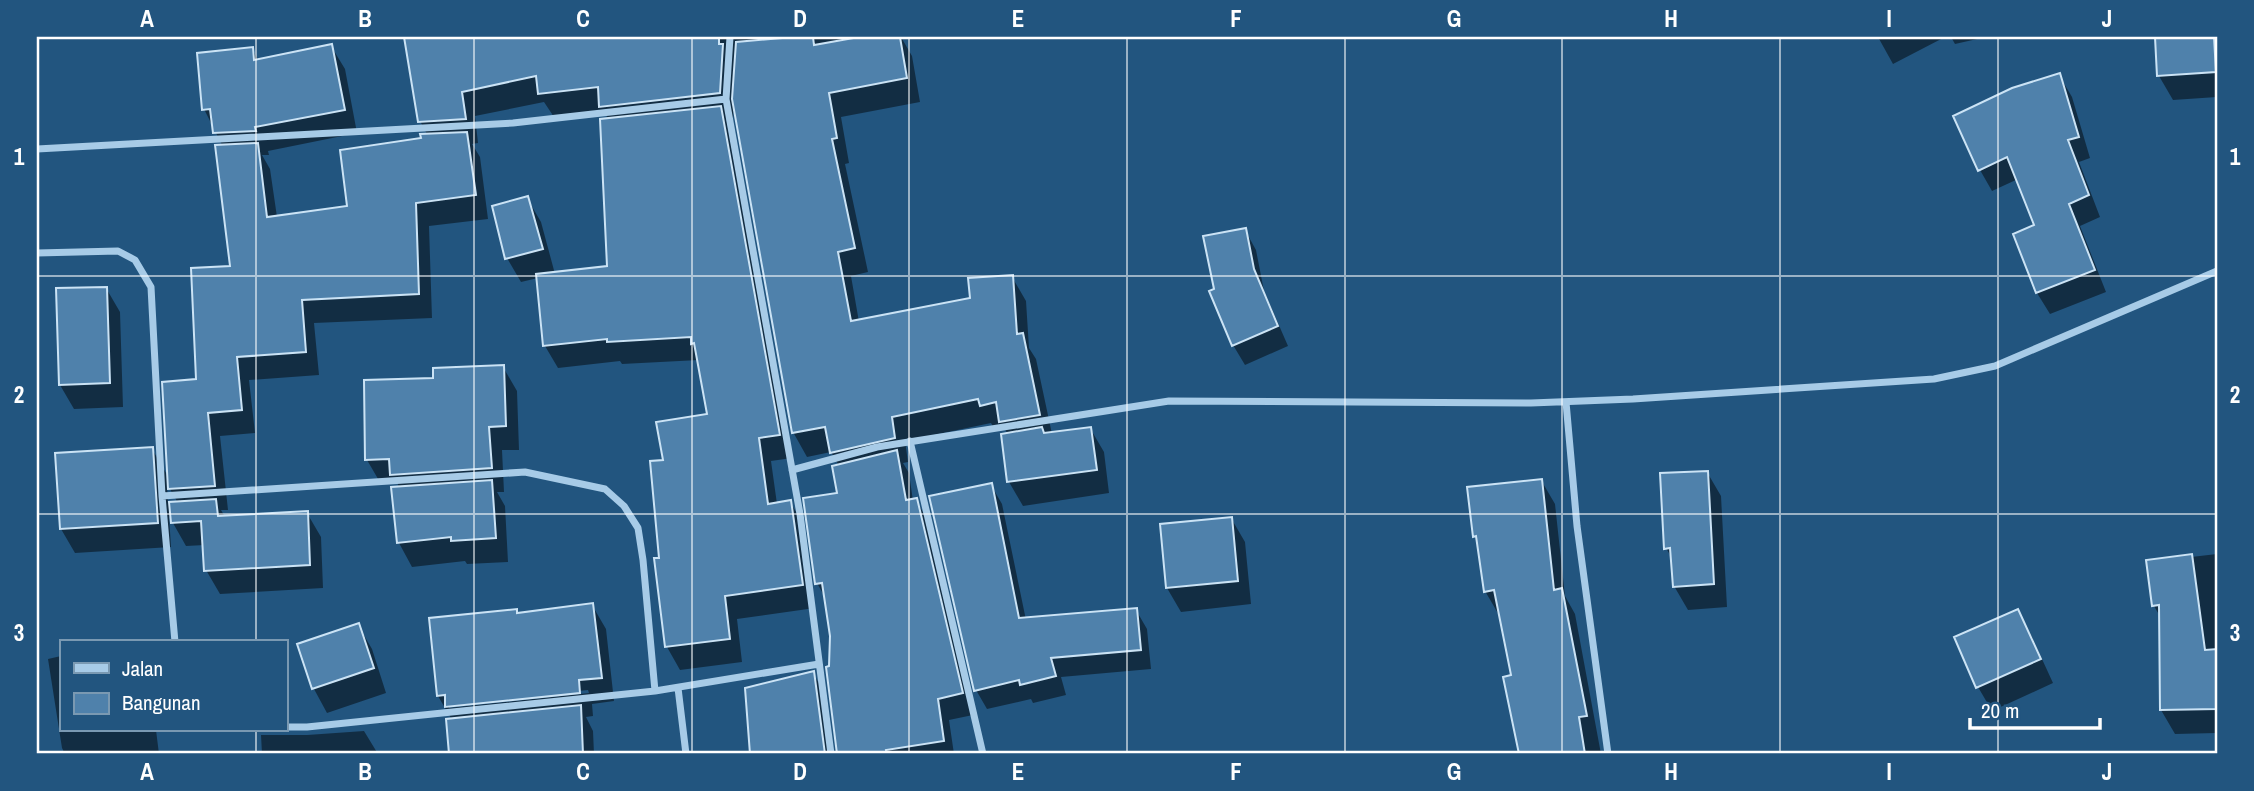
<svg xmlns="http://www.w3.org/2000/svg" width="2254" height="791" font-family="'Archivo Narrow',sans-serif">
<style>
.shadow{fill:#0007;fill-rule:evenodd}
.building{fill:#4f81ab;stroke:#cbe3f5;stroke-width:2}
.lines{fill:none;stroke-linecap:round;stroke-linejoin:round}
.street{stroke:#a7cbe7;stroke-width:7}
.grid{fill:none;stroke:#fff;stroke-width:2;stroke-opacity:0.55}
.neatline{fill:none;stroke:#fff;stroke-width:2.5}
.grid-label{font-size:23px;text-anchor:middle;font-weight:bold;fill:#fff}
</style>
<rect width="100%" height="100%" fill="#22557f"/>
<path class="shadow" d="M411,37H901L912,56L920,102L841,117L849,163L845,164L868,272L851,276L859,322L972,300L1012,277L1026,301L1029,348L1036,359L1052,434L1090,428L1104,452L1109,493L1023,506L1009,482L1008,434L1004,428L995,430L991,423L905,441L908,462L903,463L909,473L913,501L916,500L928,521L973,715L949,720L954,754H838L828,668L830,667L832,636L826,599L817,583L839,495V466L831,452L807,457L793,432L734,107L733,118H726L792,458L771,461L777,504L790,502L804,525L815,608L737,619L742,662L680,670L667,647L661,559L665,461L709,415L699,360L622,364L620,361L558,368L545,346L538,278L521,282L507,258L527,198L541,222L555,274L608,268L609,120L604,112L554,117L544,102L475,116L478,143L472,144L480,157L488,219L429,226L432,318L314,323L319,375L249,380L255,433L220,436L228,510H221L225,517L307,513L321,537L323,588L220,594L206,570L205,545L186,546L169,516L171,547L75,553L61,529L152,449L169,478L232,267L223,147L204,109L252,49L259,61L331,46L345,69L357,133L268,151L269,155H262L270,169L277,217L349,207L428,136L420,121L406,38ZM167,484L178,503H168Z
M1878,37H1945L1893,64Z
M1951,37H1986L1955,44Z
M2156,37H2217V97L2173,100L2159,76Z
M2059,75L2072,97L2090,158L2079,162L2100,217L2080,226L2106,292L2050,314L2037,293L2036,226L2018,179L1992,191L1980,170Z
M1245,230L1256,250L1264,291L1288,346L1245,365L1233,345Z
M106,288L120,312L123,407L74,409L60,385Z
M503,367L517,391L519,450H502L504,492H497L505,506L508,562L467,564L465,561L412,567L399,543L400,488L397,483L381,484L367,460L435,380Z
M1707,472L1721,496L1727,607L1688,610L1674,586L1673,560L1666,548Z
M1541,480L1555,504L1565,596L1575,614L1601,754H1520L1505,678L1513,677L1499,615L1485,591Z
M991,485L1002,504L1026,620L1136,610L1147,629L1151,669L1061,677L1066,695L1033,703L1031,699L987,709L976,690Z
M1231,518L1245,542L1251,604L1181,612L1167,588Z
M2217,554V733L2175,734L2161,710V618L2154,606L2148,562Z
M592,605L606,629L614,701L592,704L593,716L586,717L593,731L594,754H451L448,720H452L438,696L516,611L518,615ZM588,690L589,693L449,708V704Z
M2018,611L2031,635L2053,683L1992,711L1978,687L1956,638Z
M358,625L372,649L386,693L327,713L314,689L303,656Z
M61,656V730H156L159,754H65L62,748L48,659Z
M813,673L825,694L833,754H752L747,690Z
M364,731L378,754H262L261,735H307Z"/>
<path class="building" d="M404,37H719V44H723L720,93L599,107L598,87L538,94L536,76L462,92L466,119L418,122Z
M794,37H813L814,45L859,37H900L907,78L829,93L837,138L832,139L855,248L838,252L851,321L970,298L968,278L1013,275L1017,334L1023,333L1040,415L999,422L996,402L980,406L978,399L892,417L895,438L830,453L825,427L792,433L732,99L736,42Z
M2155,37H2214L2216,72L2157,76Z
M332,44L345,110L255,127L256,131L213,133L210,109L202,110L197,53L253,47L254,60Z
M2060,73L2079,137L2068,140L2089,195L2069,204L2095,270L2036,293L2013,234L2034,225L2007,157L1978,171L1953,116L2012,88Z
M721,106L780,435L759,438L768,504L791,500L803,585L725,596L730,639L665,647L654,558H659L650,461L663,460L656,422L707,414L694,343L691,344V337L607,342V339L543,346L536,274L607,266L600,119Z
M467,132L476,195L416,203L419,294L302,300L306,352L237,357L242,410L208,413L215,486L168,489L162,382L196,379L191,268L230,266L215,145L258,143L267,217L347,206L340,150L421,138L420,134Z
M528,196L543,249L505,259L492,206Z
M1246,228L1254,269L1278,326L1232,346L1209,291L1214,289L1203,236Z
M107,287L110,383L59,385L56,288Z
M504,365L506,426L489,427L492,468L390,475L389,459L365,460L364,380L433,378V368Z
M1042,427L1044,433L1091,427L1097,470L1007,482L1001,434Z
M153,447L158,523L60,529L55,453Z
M897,450L906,500L917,498L963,693L938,699L944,741L886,750L887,754H837L826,667L829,666L830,636L822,583L815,584L803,498L837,493L832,466Z
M1708,471L1714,584L1673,587L1670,548L1664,549L1660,473Z
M1542,479L1554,590L1562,588L1587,716L1579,717L1585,754H1519L1503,677L1511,675L1494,590L1484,592L1476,536L1473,537L1467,487Z
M492,480L496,538L451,541V537L397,543L391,487Z
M992,483L1019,618L1137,608L1141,650L1051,658L1056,676L1020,685L1019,680L974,691L929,496Z
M216,499L218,516L308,511L310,565L204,571L201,521L171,523L169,502Z
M1232,517L1238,581L1166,588L1160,524Z
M2192,554L2205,650L2217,649V709L2160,710L2159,605L2152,606L2146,560Z
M593,603L602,678L579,680L580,693L445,707V695L437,696L429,618L517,609V613Z
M2018,609L2041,659L1976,688L1954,637Z
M359,623L374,668L312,689L297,644Z
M814,671L825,754H750L745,688Z
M581,705L583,754H449L446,719Z"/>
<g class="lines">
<path class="street" d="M730,37L726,99L800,514L831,754
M37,149L513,123L726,99
M37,253L118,251L135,260L151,287L162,496
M1566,402L1577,526L1608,754
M910,441L983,754
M792,470L877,447L1169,401L1531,403L1633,399L1934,379L1995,366L2217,271
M175,642L162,496L525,472L605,489L624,506L638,528L643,560L655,691
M678,688L686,754
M285,727H307L655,691L819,664"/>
</g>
<path class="grid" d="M256,37V642M474,37V754M692,37V754M909,37V754M1127,37V754M1345,37V754M1562,37V754M1780,37V754M1998,37V754M37,276H2217M37,514H2217M256,730V754"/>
<rect width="2254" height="791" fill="none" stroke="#22557f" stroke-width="77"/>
<rect x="60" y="640" width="228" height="91" fill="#22557f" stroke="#7a99b2" stroke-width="2"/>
<rect x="74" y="663" width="35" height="10" fill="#a7cbe7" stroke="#7a99b2" stroke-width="2"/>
<text x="122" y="676" font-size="21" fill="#ffffff">Jalan</text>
<rect x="74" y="693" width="35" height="21" fill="#4f81ab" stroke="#7a99b2" stroke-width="2"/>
<text x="122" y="710" font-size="21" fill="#ffffff">Bangunan</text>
<path d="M1970 718v10h130v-10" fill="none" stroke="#ffffff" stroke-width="3.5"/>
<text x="1981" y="718" font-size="21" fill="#ffffff" stroke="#22557f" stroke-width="5" paint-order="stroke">20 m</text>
<rect x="38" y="38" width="2178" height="714" class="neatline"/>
<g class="grid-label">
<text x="147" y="27">A</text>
<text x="365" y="27">B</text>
<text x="583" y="27">C</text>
<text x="800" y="27">D</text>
<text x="1018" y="27">E</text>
<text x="1236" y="27">F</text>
<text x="1454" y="27">G</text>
<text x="1671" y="27">H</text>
<text x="1889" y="27">I</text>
<text x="2107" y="27">J</text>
<text x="19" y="165">1</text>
<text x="2235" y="165">1</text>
<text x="19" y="403">2</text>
<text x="2235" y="403">2</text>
<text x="19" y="641">3</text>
<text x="2235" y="641">3</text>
<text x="147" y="780">A</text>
<text x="365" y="780">B</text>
<text x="583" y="780">C</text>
<text x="800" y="780">D</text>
<text x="1018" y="780">E</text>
<text x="1236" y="780">F</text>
<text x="1454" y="780">G</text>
<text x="1671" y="780">H</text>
<text x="1889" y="780">I</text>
<text x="2107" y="780">J</text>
</g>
</svg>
